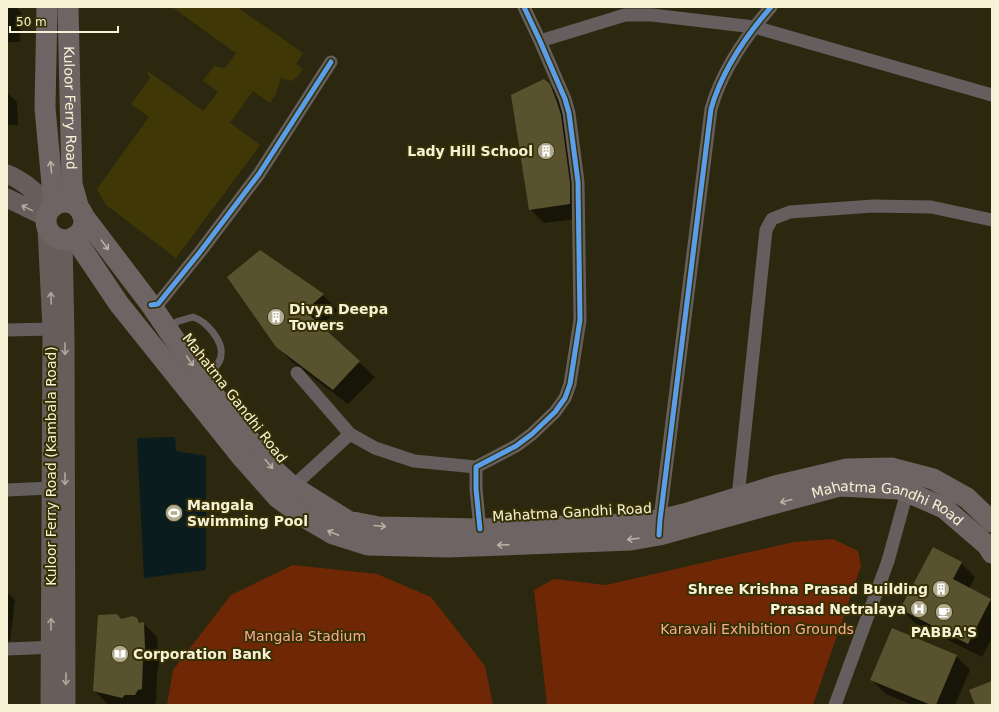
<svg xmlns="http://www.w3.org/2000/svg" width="999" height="712" font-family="'DejaVu Sans',sans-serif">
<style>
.built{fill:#3f3806}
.green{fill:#6f2705}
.water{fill:#0b1c1f}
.shadow{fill:#0007}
.building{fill:#58522f}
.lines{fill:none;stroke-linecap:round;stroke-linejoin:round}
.lane{stroke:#645e5e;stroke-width:7}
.street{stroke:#645e5e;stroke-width:13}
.secondary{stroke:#675e5c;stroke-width:19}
.primary{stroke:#6d6463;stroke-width:21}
.cycleway-casing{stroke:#373005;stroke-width:8}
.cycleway{stroke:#5a9eea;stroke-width:5}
.oneway{stroke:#b9b2a2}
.oneway2{stroke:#afa899}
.labels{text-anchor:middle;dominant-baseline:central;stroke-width:4;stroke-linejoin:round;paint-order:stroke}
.street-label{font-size:14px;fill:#f7f2d6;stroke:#373005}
.poi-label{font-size:14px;font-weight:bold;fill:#f7f2d6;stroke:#373005;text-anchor:end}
.park-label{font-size:14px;fill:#f8aa8f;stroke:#373005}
</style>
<rect width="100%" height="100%" fill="#2c2810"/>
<path class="built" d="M172,7H237L303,53L296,64L303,69L299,75L291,81L281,78L275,96L270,103L253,91L230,123L260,145L176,258L106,205L97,189L149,117L131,104L150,78L146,70L203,111L218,92L203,81L214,66L225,68L236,53Z"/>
<path class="green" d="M833,539L858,551L861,566L813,705H547L534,590L554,579L606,585L794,542Z
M293,565L377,574L431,597L485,666L493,705H167L173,670L231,595Z"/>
<path class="water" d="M175,437L176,451L206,456V570L144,578L137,438Z"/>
<path class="shadow" d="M7,7H16L21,12L20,42H7Z
M549,85L564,100L584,218L544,223L530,209Z
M7,93L17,102L18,125H7Z
M229,278L323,295L338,310L320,326L375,377L348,404L292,362L277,346Z
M961,563L975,577L969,589L992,601V638L982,657L915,623L901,609Z
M7,592L15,600L10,641H7Z
M136,619L141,624H144L157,637L159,663L157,674L156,703L151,705H108L94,690L121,620Z
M956,656L970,670L955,705H912L886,694L872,680Z"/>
<path class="building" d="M544,79L550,84L557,102L561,115L570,183V204L529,210L511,95Z
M260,250L324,294L305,311L360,361L333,390L276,347L227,277Z
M933,547L962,562L953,579L991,599L968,644L900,609Z
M117,614L121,619L133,616L137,618L139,623L144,622L145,648L143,660L142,689L138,690L135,695H125L122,698L93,691L98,615Z
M892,628L957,655L936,705H931L870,680Z
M992,681V705H975L969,690Z"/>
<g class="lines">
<path class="lane" d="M168,326L179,321L193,317C206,321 224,341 221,356C220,365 210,372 204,378"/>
<path class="street" d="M540,41L625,15H652L754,27L992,95
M151,305L158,304L200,252L259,174L331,62
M7,330L52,329
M297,373L350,434L375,448L414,461L476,467
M7,490L51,488
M288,491L350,434
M738,497L766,230L772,219L790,212L873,206L931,207L992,220
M659,526L711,109C722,70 745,37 771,7
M480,529L476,489V467L516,446L532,434L555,412L565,398L570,384L580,320L578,182L569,113L565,99L540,41L524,7
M7,649L57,647
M835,705L888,561L907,492"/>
<path class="secondary" d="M7,174C25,181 38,195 52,207
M7,198L46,217
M47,228L52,329L50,705
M63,240L65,338L66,705"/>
<g class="primary">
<path d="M47,7L45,108L54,206"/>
<path id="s1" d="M68,7L72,184L79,209"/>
<circle cx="65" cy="221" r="19"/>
<path d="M82,214L151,305L203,381L272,468L292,486L348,521L379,527L480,529L618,524L660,520L684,514L775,486L847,469L891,468L933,479L967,498L992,522"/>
<path id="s2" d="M74,237L119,304L240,455L278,498L309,520L333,534L368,545L448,547L631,540L659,535L839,486L899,489L907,492L944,508L987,545L992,553"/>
</g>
<defs>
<path id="cycleway" d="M151,305L158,304L200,252L259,174L331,62
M480,529L476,489V467L516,446L532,434L555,412L565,398L570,384L580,320L578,182L569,113L565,99L540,41L524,7
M659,535L660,520L711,109C722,70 745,37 771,7"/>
</defs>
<use href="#cycleway" class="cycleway-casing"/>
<use href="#cycleway" class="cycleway"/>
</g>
<defs><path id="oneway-shaft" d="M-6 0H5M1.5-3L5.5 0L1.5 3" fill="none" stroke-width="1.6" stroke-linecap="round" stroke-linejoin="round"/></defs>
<g class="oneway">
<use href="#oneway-shaft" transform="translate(51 167) rotate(-95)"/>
<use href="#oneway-shaft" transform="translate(105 245) rotate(53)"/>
<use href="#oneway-shaft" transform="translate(190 361) rotate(55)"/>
<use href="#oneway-shaft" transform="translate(269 464) rotate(50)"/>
<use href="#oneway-shaft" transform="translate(786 501) rotate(165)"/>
<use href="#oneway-shaft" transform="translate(380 526) rotate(5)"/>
<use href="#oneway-shaft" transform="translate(333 533) rotate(-157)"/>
<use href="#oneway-shaft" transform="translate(633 539) rotate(173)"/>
<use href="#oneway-shaft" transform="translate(503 545) rotate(178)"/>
</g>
<g class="oneway2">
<use href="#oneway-shaft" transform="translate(27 208) rotate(-154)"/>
<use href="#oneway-shaft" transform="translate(51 298) rotate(-92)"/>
<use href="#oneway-shaft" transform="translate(65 349) rotate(90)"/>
<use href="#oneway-shaft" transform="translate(65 479) rotate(90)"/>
<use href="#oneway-shaft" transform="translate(51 624) rotate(-90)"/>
<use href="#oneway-shaft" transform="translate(66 679) rotate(90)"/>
</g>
<defs>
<symbol id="building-disc" viewBox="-11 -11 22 22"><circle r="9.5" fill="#b0ab91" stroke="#373005"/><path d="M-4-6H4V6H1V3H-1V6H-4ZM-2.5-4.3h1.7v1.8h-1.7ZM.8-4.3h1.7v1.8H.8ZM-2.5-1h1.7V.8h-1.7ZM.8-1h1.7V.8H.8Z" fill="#fff"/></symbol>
<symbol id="stadium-disc" viewBox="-11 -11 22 22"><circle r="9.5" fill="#b0ab91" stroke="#373005"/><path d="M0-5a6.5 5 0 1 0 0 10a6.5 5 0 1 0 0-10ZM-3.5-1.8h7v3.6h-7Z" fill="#fff"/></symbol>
<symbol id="hospital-disc" viewBox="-11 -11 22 22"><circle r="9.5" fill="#b0ab91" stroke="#373005"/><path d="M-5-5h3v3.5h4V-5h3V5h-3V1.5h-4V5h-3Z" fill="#fff"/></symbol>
<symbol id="cafe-disc" viewBox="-11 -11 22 22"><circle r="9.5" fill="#b0ab91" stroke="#373005"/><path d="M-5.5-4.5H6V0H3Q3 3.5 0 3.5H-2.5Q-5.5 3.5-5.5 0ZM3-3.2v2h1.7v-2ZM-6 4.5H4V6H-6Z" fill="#fff"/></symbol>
<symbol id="library-disc" viewBox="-11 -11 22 22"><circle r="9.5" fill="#b0ab91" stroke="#373005"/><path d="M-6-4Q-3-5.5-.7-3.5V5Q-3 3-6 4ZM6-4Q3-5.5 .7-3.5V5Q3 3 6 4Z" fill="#fff"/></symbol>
</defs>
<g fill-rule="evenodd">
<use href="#building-disc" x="536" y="141" width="20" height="20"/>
<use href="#building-disc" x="266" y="307" width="20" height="20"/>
<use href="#stadium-disc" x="164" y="503" width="20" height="20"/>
<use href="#building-disc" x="931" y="579" width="20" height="20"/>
<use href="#hospital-disc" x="909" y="599" width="20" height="20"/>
<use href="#cafe-disc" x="934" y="602" width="20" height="20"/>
<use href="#library-disc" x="110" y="644" width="20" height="20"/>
</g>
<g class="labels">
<g class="street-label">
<text stroke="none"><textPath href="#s1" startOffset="101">Kuloor Ferry Road</textPath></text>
<text transform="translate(235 398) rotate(52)">Mahatma Gandhi Road</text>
<text transform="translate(51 466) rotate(-90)">Kuloor Ferry Road (Kambala Road)</text>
<text stroke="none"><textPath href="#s2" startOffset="964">Mahatma Gandhi Road</textPath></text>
<text transform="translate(572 512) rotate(-3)">Mahatma Gandhi Road</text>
</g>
<g class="poi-label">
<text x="533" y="151">Lady Hill School</text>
<text x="289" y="309" text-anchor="start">Divya Deepa<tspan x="289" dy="16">Towers</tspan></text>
<text x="187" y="505" text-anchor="start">Mangala<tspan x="187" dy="16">Swimming Pool</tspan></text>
<text x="928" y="589">Shree Krishna Prasad Building</text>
<text x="906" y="609">Prasad Netralaya</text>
<text x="944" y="632" text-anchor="middle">PABBA'S</text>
<text x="133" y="654" text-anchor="start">Corporation Bank</text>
</g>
<g class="park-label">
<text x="757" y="629">Karavali Exhibition Grounds</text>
<text x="305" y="636">Mangala Stadium</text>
</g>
</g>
<rect width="999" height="712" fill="none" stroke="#f7f2d6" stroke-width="16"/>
<path d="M10 26v6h108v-6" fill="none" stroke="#f7f2d6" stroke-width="2"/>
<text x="16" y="26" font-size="12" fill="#f7f2d6" stroke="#373005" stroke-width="3" paint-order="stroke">50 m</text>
</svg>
